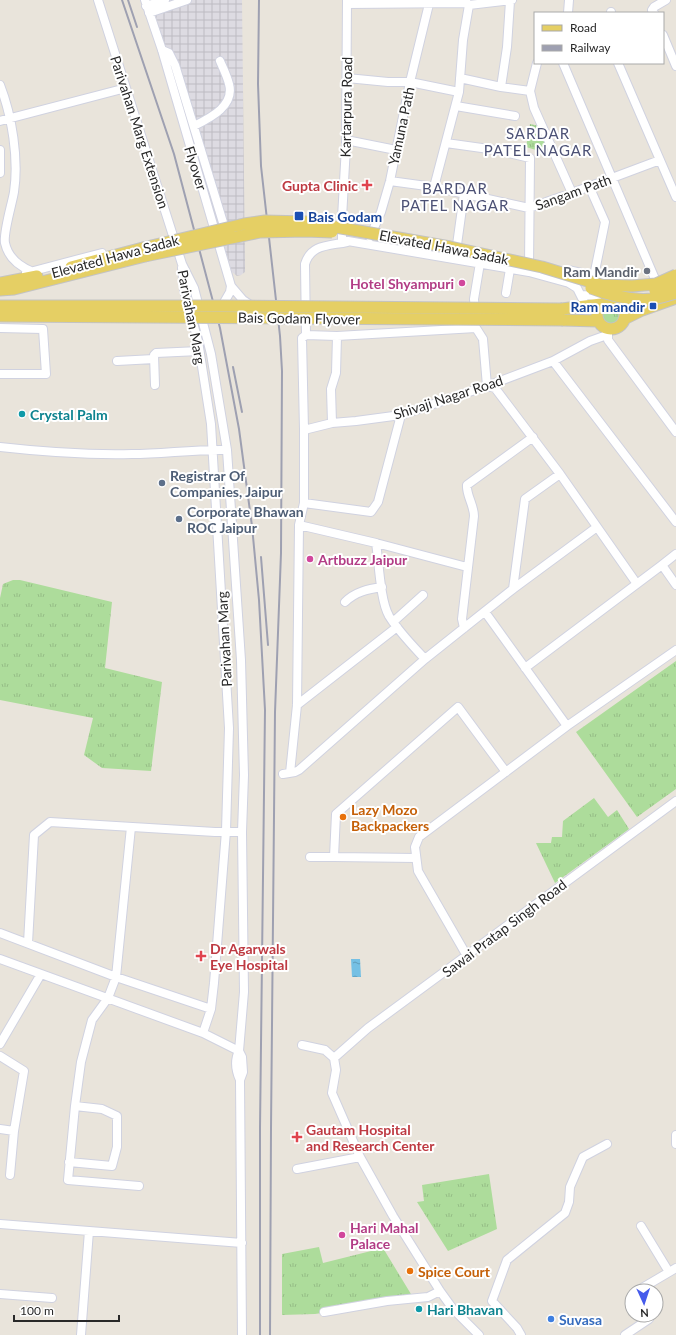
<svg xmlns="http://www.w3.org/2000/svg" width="676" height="1335" font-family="Lato,sans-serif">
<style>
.industrial{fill:url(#industrial-grid)}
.grass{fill:url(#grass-tufts)}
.water{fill:url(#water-ripples)}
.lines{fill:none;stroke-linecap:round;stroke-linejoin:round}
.minor-casing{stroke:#d0d2e0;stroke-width:10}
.major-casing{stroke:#c3c3c3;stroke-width:13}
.minor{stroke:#fff;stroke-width:8}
.major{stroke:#e5cf64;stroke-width:11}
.rail{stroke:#9ea0b1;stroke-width:2}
.major-bridge-casing{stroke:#c3c3c3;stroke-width:13;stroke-linecap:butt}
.major-bridge{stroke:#e5cf64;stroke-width:11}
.health-dot{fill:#e0444e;stroke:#fff;stroke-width:1.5}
.transit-dot{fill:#1a4fb4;stroke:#fff;stroke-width:1.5}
.worship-dot{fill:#6b7280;stroke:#fff;stroke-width:1.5}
.hotel-dot{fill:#d1479c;stroke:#fff;stroke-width:1.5}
.culture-dot{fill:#0f9aa8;stroke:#fff;stroke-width:1.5}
.service-dot{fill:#5c6f8a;stroke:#fff;stroke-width:1.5}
.food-dot{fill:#e8710a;stroke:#fff;stroke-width:1.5}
.shop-dot{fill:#3f7fe0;stroke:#fff;stroke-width:1.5}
.labels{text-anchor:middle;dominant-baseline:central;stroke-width:4;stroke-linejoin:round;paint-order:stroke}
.street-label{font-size:14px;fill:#282828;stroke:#fff}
.health-label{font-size:14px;font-weight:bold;fill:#be3a42;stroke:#fff;text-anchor:start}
.transit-label{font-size:14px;font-weight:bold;fill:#164399;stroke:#fff;text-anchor:start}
.worship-label{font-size:14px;font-weight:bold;fill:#5b616d;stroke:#fff;text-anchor:end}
.hotel-label{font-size:14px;font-weight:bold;fill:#b23c85;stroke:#fff;text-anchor:start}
.culture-label{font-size:14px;font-weight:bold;fill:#0d838f;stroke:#fff;text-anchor:start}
.service-label{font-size:14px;font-weight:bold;fill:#4e5e75;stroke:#fff;text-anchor:start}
.food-label{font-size:14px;font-weight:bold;fill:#c56008;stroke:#fff;text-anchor:start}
.shop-label{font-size:14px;font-weight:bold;fill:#366cbe;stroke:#fff;text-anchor:start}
.neighbourhood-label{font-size:15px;letter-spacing:1px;fill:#4c5175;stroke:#fff}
</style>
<defs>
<pattern id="industrial-grid" width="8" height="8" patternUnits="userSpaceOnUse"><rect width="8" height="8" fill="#dddbe2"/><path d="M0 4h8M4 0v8" fill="none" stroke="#bebcc2"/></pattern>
<pattern id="grass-tufts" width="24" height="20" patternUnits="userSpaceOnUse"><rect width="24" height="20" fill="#addc9b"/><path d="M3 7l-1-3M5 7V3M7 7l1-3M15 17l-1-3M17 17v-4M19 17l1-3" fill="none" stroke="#95bd86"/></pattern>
<pattern id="water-ripples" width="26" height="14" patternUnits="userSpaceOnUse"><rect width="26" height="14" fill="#75c0e4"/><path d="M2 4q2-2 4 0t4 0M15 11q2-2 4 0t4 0" fill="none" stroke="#609cb9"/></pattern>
</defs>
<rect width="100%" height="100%" fill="#e9e4db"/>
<path class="industrial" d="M151,0H242L245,266V272L241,275L237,276L232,272Z"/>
<path class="grass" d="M530,124L539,126L547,147L536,150L526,147Z
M601 314a10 10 0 1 1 20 0a10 10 0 1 1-20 0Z
M13,580H20L112,602L105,668L162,682L151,771L102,768L84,755L93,718L0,700V598L3,584Z
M676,661V789L637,817L576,732Z
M594,798L608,817L617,810L629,829L555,883L536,843H551L552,837H562L563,821Z
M489,1174L497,1229L448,1251L417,1202L424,1201L422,1185Z
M319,1247L323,1263L383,1248L414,1299L315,1314L282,1315V1254Z"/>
<path class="water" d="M351,959H360L361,977H352Z"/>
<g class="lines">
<defs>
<path id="minor" d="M98,0L182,264L194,288L211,354L227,450L241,660L244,775L242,832L244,992L239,1051C234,1061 236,1071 240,1080
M145,0L162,50L231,286L243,300L252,306
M347,0L346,146L342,218V240L529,272L569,283L577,288L586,306
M347,4L467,3L469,5L512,0
M146,6L165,0
M149,13L187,0
M568,13L569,0
M611,13V12
M654,13L652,10L654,7L666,0
M663,35L676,66
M162,50L169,53L175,65L225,229
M537,63L530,91L534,108L572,193
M563,63L655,279
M618,63L676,197
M347,78L388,82H410L459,92L434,187
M460,78L501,87L530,91
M0,85C12,116 19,159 14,192C12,204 3,233 5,243C8,257 19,266 31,271
M501,87L507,47L510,1
M459,92L463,40L469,5
M456,106L515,116
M0,121L126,88
M194,126C210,118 235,106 229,84C227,76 223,68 220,61
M346,140L396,150
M446,143L496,150L530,158L529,268
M0,150V173
M390,181L434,187L529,208L572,193L660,160
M589,186L605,222L594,276L591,278
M370,237L381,212L390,181L410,82L429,4
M456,252L464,194
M182,268L184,290L198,341L211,424L229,728L226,831L214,983L211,1009L203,1033
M568,270L621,282
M26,273L102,253
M506,293L510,269
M581,295L610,297
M222,306L230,292L231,286
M475,312L474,299L480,263
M0,328L43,329L46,374H0
M608,329V340L676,432
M306,335L305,264C311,244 329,246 347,242
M117,361L154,359
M553,361L676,522
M155,385L154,355L156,353L199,351
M332,423L331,389L336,373L337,336
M304,430L302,338L306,335L337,336L476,328L483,339L487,386L495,388L560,474L637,584
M0,447C44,452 88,455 132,454C163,454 195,449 227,450
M304,503L371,512L378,502L401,415
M299,525L304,503V430L332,423L356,421L401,415L487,386L553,361L590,341L607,335
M662,565L676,554
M513,589L525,499L560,474
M345,602C355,592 368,589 382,587
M393,622L423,595
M464,628L462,619L474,516C474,505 466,495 467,485L533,437
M425,659C412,645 399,632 389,616C380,600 379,562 376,543L467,567
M525,668L662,565L676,585
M297,705L397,627
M567,726L676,650
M290,773L297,705L299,525L376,543
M283,774L295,772L299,770L425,659L513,589L597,527
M131,827L116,977L108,998L92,1020L81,1062L75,1106L68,1180L139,1186
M310,857H334
M416,858L334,857L336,814L458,707L506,772
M0,933L116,977L211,1009
M28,943L34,835L50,822L215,832H242
M467,956L418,871L415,847L419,837L567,726L485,612
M0,959L203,1033L239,1051L242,1057L243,1072L240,1080L242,1335
M0,1044L41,974
M302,1045L325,1050L334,1058L336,1070L332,1093L360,1157L393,1216L440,1291L453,1309L479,1335
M0,1056L24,1071L14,1131L10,1175
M334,1058L368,1028L676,801
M0,1129L14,1131
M676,1135V1144
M69,1162L112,1166L117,1147V1116L102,1109L75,1106
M297,1169L360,1157
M0,1224L242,1243
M641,1226L669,1272
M637,1291L676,1268
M0,1294L52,1298
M324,1312L387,1301L428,1297L440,1291
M81,1335L89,1231
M521,1335L517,1328L492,1301L507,1260L565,1213L569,1202L570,1187L583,1157L607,1144
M625,1335L649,1319L647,1315"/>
<path id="major" d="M71,267L143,248
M0,283L37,276
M0,290L14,289L145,256
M597 315a14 14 0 1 1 28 0a14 14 0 1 1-28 0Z
M562,309L601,304
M624,319L642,310L676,298
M563,320L598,321"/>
</defs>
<use href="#minor" class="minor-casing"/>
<use href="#major" class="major-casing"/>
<use href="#minor" class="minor"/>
<use href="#major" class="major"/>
<path class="rail" d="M122,0L174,154L220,328L239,429L252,526L259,600L265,710L260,1128V1335
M128,0L137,27
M259,0L258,84L261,166L280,336L282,371L281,553L275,712L271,1129L270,1335
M233,367L242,412
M261,557L268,645"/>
<defs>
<path id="major-bridge" d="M143,248L244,224L265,221L307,222L450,247L542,267L601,285L632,286L656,284L676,275
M145,256L260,232L306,231L332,232
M591,288C609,295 632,301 652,299C660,298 668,295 676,293
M655,291L676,285
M0,306H222L562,309
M0,316L563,320"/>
</defs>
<use href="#major-bridge" class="major-bridge-casing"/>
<use href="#major-bridge" class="major-bridge"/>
</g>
<g class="health-dot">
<path d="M365 179h4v4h4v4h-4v4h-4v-4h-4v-4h4z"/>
<path d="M199 950h4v4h4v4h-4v4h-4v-4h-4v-4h4z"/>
<path d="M295 1131h4v4h4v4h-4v4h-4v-4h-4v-4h4z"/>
</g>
<g class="transit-dot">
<rect x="294" y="211" width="10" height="10" rx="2"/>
<rect x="649" y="302" width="8" height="8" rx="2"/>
</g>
<circle class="worship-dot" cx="647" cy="271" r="4"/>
<g class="hotel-dot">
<circle cx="462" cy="283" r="4"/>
<circle cx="310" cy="559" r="4"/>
<circle cx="342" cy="1235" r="4"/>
</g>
<g class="culture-dot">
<circle cx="22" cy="414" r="4"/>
<circle cx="419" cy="1309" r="4"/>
</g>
<g class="service-dot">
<circle cx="162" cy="483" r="4"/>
<circle cx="179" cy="519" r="4"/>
</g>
<g class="food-dot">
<circle cx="343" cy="817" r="4"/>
<circle cx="410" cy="1271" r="4"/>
</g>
<circle class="shop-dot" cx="551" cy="1319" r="4"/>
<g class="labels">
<g class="street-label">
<text transform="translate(346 107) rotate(-89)">Kartarpura Road</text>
<text transform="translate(401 126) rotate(-78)">Yamuna Path</text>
<text transform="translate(140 132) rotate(72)">Parivahan Marg Extension</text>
<text transform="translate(196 168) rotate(73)">Flyover</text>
<text transform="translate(573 192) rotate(-20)">Sangam Path</text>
<text transform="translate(444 247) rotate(11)">Elevated Hawa Sadak</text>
<text transform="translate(115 256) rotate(-15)">Elevated Hawa Sadak</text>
<text transform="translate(192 317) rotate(79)">Parivahan Marg</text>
<text transform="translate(299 318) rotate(1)">Bais Godam Flyover</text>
<text transform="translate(448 397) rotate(-18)">Shivaji Nagar Road</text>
<text transform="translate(224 639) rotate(-93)">Parivahan Marg</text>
<text transform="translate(504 928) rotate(-37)">Sawai Pratap Singh Road</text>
</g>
<g class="health-label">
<text x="358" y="185" text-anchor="end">Gupta Clinic</text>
<text x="210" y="948">Dr Agarwals<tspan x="210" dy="16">Eye Hospital</tspan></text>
<text x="306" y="1129">Gautam Hospital<tspan x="306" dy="16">and Research Center</tspan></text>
</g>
<g class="transit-label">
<text x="308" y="216">Bais Godam</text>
<text x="645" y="306" text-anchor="end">Ram mandir</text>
</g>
<g class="worship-label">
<text x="639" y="271">Ram Mandir</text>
</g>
<g class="hotel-label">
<text x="454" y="283" text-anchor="end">Hotel Shyampuri</text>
<text x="318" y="559">Artbuzz Jaipur</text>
<text x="350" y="1227">Hari Mahal<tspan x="350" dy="16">Palace</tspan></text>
</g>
<g class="culture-label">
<text x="30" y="414">Crystal Palm</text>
<text x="427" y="1309">Hari Bhavan</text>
</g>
<g class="service-label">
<text x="170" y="475">Registrar Of<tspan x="170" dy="16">Companies, Jaipur</tspan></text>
<text x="187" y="511">Corporate Bhawan<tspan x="187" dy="16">ROC Jaipur</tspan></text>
</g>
<g class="food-label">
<text x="351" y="809">Lazy Mozo<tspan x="351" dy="16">Backpackers</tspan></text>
<text x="418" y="1271">Spice Court</text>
</g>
<g class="shop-label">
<text x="559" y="1319">Suvasa</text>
</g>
<g class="neighbourhood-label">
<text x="538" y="133">SARDAR<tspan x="538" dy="17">PATEL NAGAR</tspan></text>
<text x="455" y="188">BARDAR<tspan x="455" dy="17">PATEL NAGAR</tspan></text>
</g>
</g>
<rect x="534" y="12" width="130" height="52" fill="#ffffff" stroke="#a9a9a9"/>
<rect x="542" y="25" width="20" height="6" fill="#e5cf64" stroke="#a9a9a9"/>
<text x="570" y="32" font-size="12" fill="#282828">Road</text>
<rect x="542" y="45" width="20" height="6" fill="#9ea0b1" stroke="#a9a9a9"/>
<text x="570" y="52" font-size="12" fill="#282828">Railway</text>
<g transform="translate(644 1303) rotate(177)"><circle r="19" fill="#ffffff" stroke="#a9a9a9"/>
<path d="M0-3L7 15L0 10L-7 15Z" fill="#465beb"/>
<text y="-6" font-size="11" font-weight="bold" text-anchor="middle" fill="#282828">N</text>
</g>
<path d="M14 1315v6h105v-6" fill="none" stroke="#282828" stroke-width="2"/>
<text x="20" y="1315" font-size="12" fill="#282828" stroke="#ffffff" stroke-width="3" paint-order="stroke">100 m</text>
</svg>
